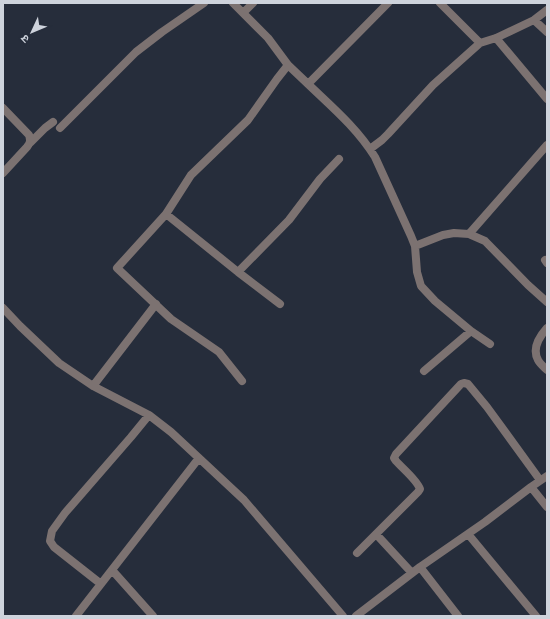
<svg xmlns="http://www.w3.org/2000/svg" width="550" height="619" font-family="'Varela Round','Noto Sans Devanagari',sans-serif">
<style>
.lines{fill:none;stroke-linecap:round;stroke-linejoin:round}
.street{stroke:#7c7271;stroke-width:8}
</style>
<rect width="100%" height="100%" fill="#262d3b"/>
<g class="lines">
<path class="street" d="M233,3L268,38L288,65L308,84L388,3
M440,3L480,43L496,38L534,20L547,10
M243,13L253,3
M534,20L547,32
M496,38L547,99
M308,84C332,107 357,128 375,157L411,236L415,246L417,272L421,286L435,301L471,331L490,344
M3,108L29,135C31,141 30,143 27,147L3,173
M60,128L136,52L162,32L204,3
M30,143L45,128L53,122
M370,149L382,140L388,134L433,85L480,43
M166,214L238,272L280,304
M469,234L547,145
M415,246L443,235L454,233L469,234L485,241L528,285L547,302
M545,260L547,263
M238,272L289,220L320,179L339,159
M3,308L20,326L59,363L93,386L149,415L171,432L244,500L343,616
M547,328C539,337 532,349 538,360C540,364 544,367 547,370
M424,371L471,331
M242,381L219,352L171,319L117,268L166,214L191,175L248,120L277,79L288,65
M93,386L156,304
M531,487L547,507
M376,534L412,573
M468,534L536,616
M357,553L418,492L420,489C417,480 402,468 396,461L394,458L396,454L461,384L464,383L468,384L487,407L540,480
M420,567L458,616
M112,570L153,616
M101,584L54,547L50,541L52,531L65,513L131,437L149,415
M76,616L199,458
M356,616L420,567L485,522L531,487L547,476"/>
</g>
<rect width="550" height="619" fill="none" stroke="#ced3dc" stroke-width="8"/>
<g transform="translate(32 32) rotate(226)" stroke="#262d3b" stroke-width="3" paint-order="stroke">
<path d="M0-3L7 15L0 10L-7 15Z" fill="#ced3dc"/>
<text y="-6" font-size="11" font-weight="bold" text-anchor="middle" fill="#ced3dc">उ</text>
</g>
</svg>
